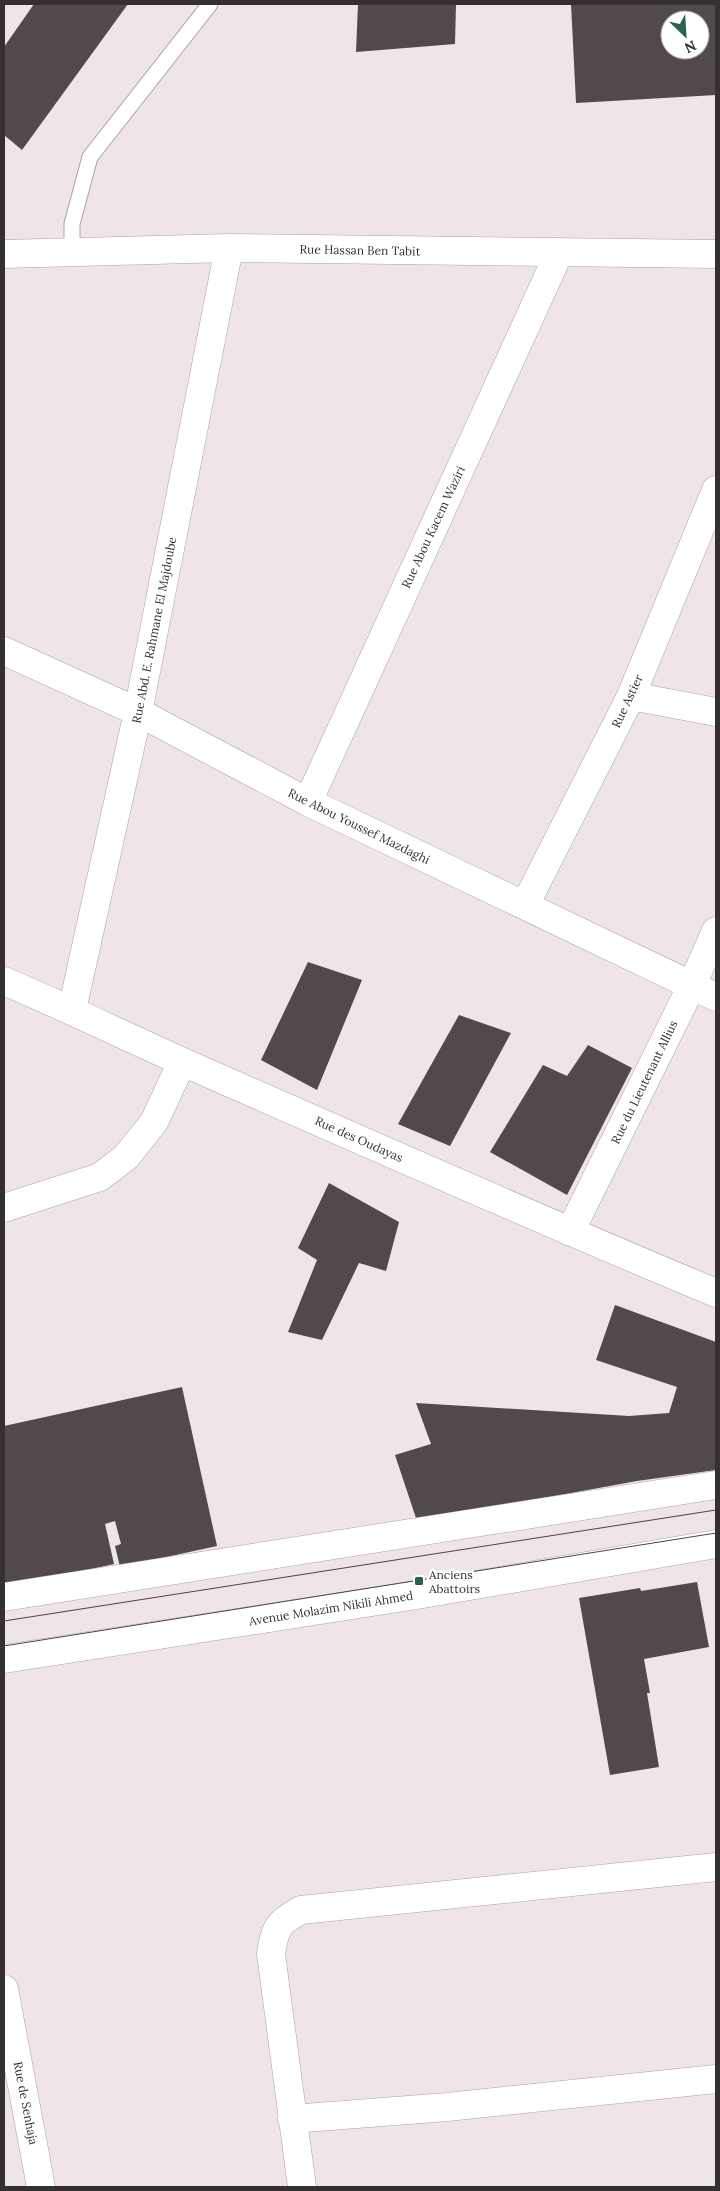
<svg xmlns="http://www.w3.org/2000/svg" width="720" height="2191" font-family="Lora,serif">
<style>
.building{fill:#51494d;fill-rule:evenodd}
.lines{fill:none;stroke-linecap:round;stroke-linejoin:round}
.service-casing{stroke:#aca3a7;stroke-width:17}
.minor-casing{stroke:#aca3a7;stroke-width:29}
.tertiary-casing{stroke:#aca3a7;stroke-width:29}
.service{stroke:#fff;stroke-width:15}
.minor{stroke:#fff;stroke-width:28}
.tertiary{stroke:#fff;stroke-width:28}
.tram{stroke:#4a4548;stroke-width:1}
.poi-dot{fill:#27634e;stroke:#fff;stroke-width:2}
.labels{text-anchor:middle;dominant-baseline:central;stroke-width:5;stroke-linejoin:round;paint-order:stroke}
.street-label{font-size:12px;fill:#343032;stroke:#fff}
.poi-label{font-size:12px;fill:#343032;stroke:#fff;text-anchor:start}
</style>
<rect width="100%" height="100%" fill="#eee4e9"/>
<path class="building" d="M34,4H128L22,150L4,135V47Z
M358,4H456L455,44L356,52Z
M571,4H716V95L576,103ZM670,20H700V50H670Z
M308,962L362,980L317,1090L261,1060Z
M459,1015L511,1033L450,1146L398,1124Z
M588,1045L632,1068L567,1195L490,1152L543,1065L567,1076Z
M329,1183L399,1222L386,1271L359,1263L322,1340L288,1332L317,1260L298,1248Z
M615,1305L716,1342V1470L637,1481L417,1521L395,1455L431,1444L416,1403L629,1416L669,1413L677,1387L596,1360Z
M182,1387L217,1546L120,1567L115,1546L121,1544L115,1521L105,1524L114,1564L4,1588V1426Z
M697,1582L709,1647L644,1659L650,1693H647L659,1767L610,1775L579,1598L640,1588L641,1591Z"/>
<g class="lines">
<defs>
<path id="service" d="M72,252V224L90,157L210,4"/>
<path id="minor" d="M4,254L229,248L716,254
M4,651L138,712L308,802L716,997
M631,696L716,712
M308,802L559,253
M525,905L631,696L716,490
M72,1010L138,712L229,248
M4,1208L100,1177L126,1157L154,1122L182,1062
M570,1232L692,985L716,931
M4,1989L41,2187
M292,2119L447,2107L716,2079
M302,2187L271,1954C275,1928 277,1923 301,1910L716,1867"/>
<path id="tertiary" d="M4,981C65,1007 125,1036 185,1063C362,1141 538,1219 716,1293
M4,1597L716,1485
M4,1659L423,1594L716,1544"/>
</defs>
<use href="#service" class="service-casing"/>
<use href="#minor" class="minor-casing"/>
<use href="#tertiary" class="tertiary-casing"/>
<use href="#service" class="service"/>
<use href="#minor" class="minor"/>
<use href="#tertiary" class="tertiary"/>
<path class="tram" d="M4,1621L716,1510
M4,1646L716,1533"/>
</g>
<rect class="poi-dot" x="414" y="1576" width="10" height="10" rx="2.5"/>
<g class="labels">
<g class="street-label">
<text transform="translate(360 250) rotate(1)">Rue Hassan Ben Tabit</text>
<text transform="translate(433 527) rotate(-65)">Rue Abou Kacem Waziri</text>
<text transform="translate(154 630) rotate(-79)">Rue Abd. E. Rahmane El Majdoube</text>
<text transform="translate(627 701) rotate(-65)">Rue Astier</text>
<text transform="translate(359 826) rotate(26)">Rue Abou Youssef Mazdaghi</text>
<text transform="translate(644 1082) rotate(-64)">Rue du Lieutenant Allius</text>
<text transform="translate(359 1139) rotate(24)">Rue des Oudayas</text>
<text transform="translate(331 1608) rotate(-9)">Avenue Molazim Nikili Ahmed</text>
<text transform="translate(26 2103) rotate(79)">Rue de Senhaja</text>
</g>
<g class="poi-label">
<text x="429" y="1574">Anciens<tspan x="429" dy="14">Abattoirs</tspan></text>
</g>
</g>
<rect width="720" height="2191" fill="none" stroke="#343032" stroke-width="10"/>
<g transform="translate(685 35) rotate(155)"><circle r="24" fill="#ffffff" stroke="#aeacad"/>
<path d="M0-4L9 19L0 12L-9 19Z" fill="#27634e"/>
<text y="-8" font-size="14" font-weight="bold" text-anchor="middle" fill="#343032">N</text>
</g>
</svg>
